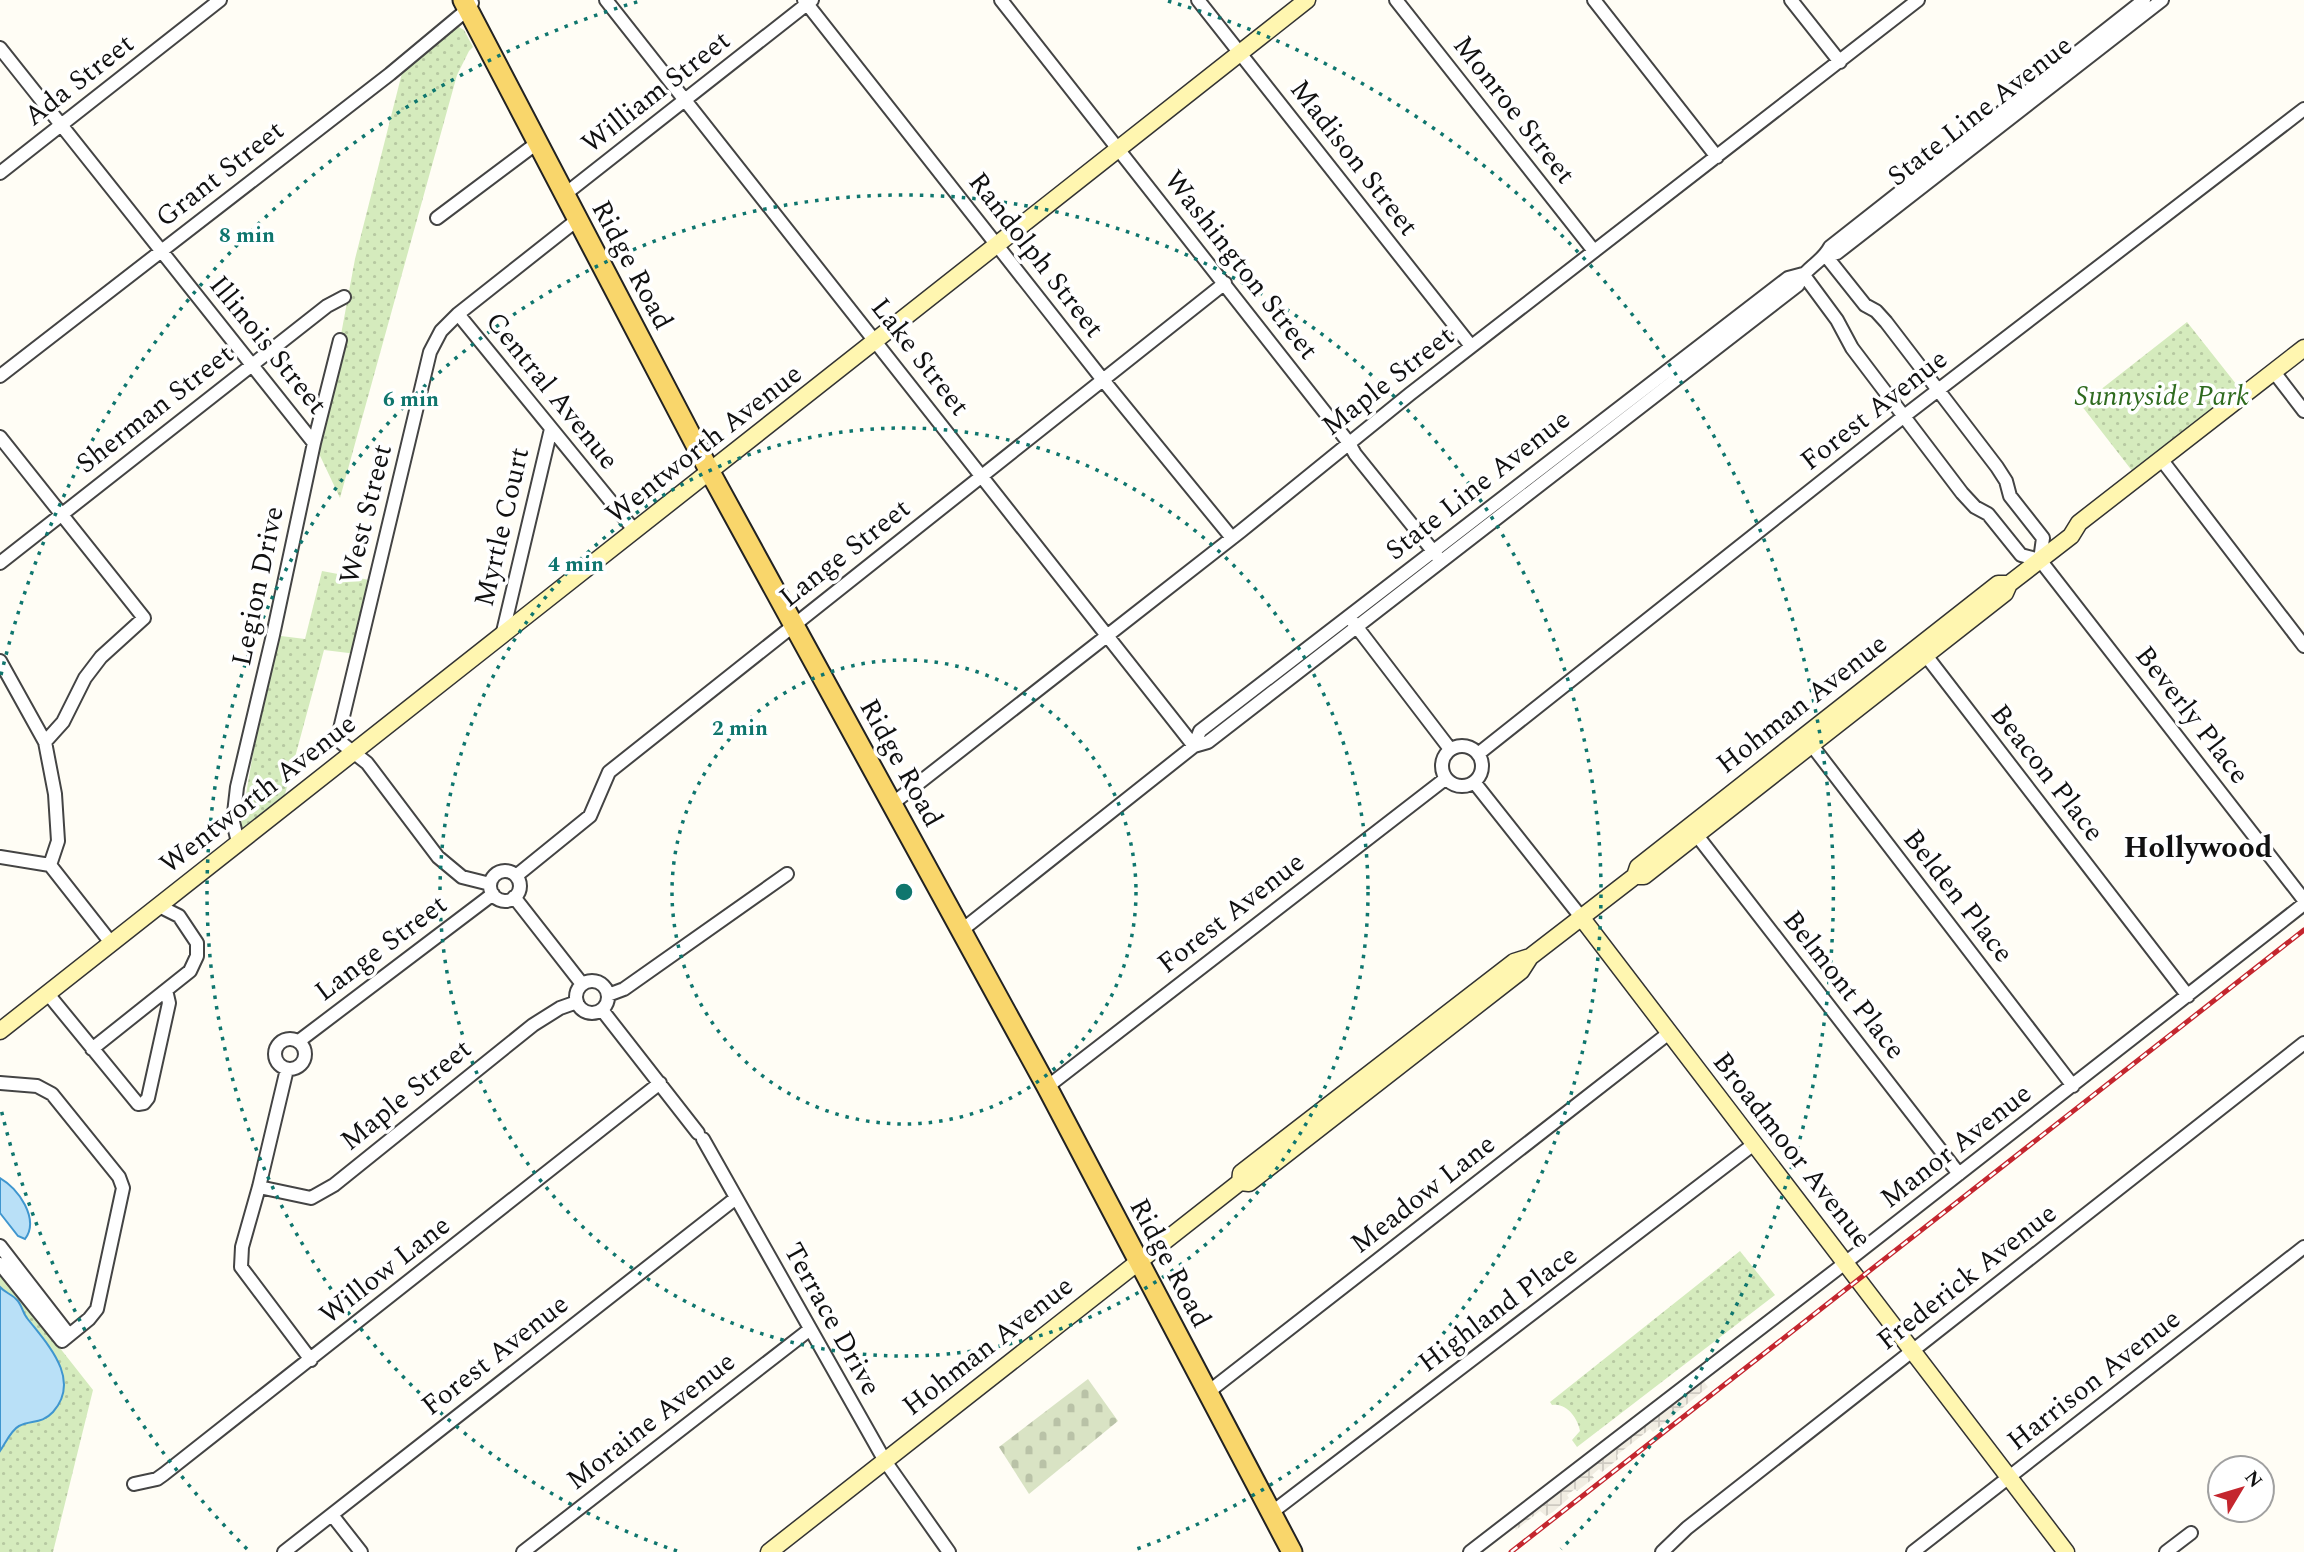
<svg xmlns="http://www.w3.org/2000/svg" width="2304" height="1552" font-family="Spectral,serif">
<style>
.grass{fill:url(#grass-dots)}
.cemetery{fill:url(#cemetery-stones)}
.plaza{fill:url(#plaza-grid)}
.water{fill:#b9e0f7;stroke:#3f96cf;stroke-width:2}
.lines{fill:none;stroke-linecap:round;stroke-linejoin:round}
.street-casing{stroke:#444;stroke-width:16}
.secondary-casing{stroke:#333;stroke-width:19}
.primary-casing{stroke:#222;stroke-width:23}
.street{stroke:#fff;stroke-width:12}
.secondary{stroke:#fff6b0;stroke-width:16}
.primary{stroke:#f9d66b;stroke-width:19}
.rail-casing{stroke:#c4262e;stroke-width:5}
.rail{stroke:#fff;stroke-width:2.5;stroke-dasharray:8;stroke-linecap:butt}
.ring{fill:none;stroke:#0f766e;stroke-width:3.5;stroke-dasharray:3.5 7}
.labels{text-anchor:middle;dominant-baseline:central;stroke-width:7;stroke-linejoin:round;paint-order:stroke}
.street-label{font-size:28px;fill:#111;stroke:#fff}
.park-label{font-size:28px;font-style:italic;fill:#2f6b1f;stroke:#fff}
.neighbourhood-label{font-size:30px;font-weight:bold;fill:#111;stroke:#fff}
.centre{fill:#0f766e;stroke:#fff;stroke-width:3.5}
.ring-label{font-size:21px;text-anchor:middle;font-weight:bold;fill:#0f766e;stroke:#fff;stroke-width:7;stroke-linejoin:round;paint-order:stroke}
</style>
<defs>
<pattern id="grass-dots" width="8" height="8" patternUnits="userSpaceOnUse" patternTransform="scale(1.75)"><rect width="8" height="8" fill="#d5ebbd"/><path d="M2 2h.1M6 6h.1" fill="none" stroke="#b6c8a1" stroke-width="1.8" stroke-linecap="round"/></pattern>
<pattern id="cemetery-stones" width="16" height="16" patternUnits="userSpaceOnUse" patternTransform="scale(1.75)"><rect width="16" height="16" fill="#d9e3c4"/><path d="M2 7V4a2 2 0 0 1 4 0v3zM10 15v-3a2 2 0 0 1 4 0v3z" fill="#b9c2a7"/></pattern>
<pattern id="plaza-grid" width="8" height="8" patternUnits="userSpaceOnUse" patternTransform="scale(1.75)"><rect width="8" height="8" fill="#f1ede2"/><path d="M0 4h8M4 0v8" fill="none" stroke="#cecac1"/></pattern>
</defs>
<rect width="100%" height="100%" fill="#fffdf5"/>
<path class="grass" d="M457,26L464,30L473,47L469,51L457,75L340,498L314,443L340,340L355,259L403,69Z
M2187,322L2240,389L2133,472L2081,405Z
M322,571L375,581L357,654L324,650L281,809L238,842L273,635L305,639Z
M1740,1251L1775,1295L1577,1447L1572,1440L1580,1431C1578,1418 1566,1402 1552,1405L1550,1402Z
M0,1272L93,1390L53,1552H0Z"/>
<path class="cemetery" d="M1088,1379L1118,1421L1029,1494L999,1447Z"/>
<path class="plaza" d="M1702,1379L1708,1387L1653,1432L1650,1429L1617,1455L1618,1459L1602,1472L1599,1469L1592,1475L1594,1478L1577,1491L1575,1489L1567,1495L1569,1498L1553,1512L1546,1516L1540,1511L1516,1530L1514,1527L1522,1516L1597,1462Z"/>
<path class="water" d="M0,1178C18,1188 40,1219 25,1239L18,1236L0,1213Z
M0,1287C5,1293 12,1294 17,1300C22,1305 22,1312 27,1318C47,1344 82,1379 53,1412C42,1424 31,1420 19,1426C11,1430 5,1444 0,1451Z"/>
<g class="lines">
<defs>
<path id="street" d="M606,0L1194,746
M804,0L1103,380L1232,538
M1001,0L1349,443L1355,454L1437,556
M1198,0L1471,346
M1396,0L1594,251
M1594,0L1717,157
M1791,0L1840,62
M0,48L314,443
M0,173L220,0
M564,195L812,0
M437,218L537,143
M1826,256L1837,253L2162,0
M1826,256L1865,305L1876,311L1886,322L1997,467L2006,481L2010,496L2043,538L2040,560
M1803,274L1837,320L1852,348L1962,493L1975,507L1988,514L2021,555L2040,560L2304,900
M458,314L635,531
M2274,372L2304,411
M0,376L390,74L468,9L472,3
M0,437L144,618L101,657L85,678L63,722L45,742
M2161,459L2304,646
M0,563L327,306L344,297
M1353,622L1450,749
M502,636L551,429
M1921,649L2188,996
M0,661L45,742L55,794L58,841L50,865
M1807,739L2073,1086
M1442 766a20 20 0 1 1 40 0a20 20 0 1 1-40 0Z
M1194,746L1200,731L1788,278L1803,274
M1478,754L1903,417L2304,109
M1474,782L1581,917
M892,804L1241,531L1410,394L1918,0
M1692,829L1959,1174
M238,842L233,822L237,787L273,635L314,443L340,340
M0,857L50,865
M50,865L112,944
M490 886a15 15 0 1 1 30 0a15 15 0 1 1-30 0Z
M516,876L590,816L609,772L1225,283
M490,884L462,877L438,857L367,763L339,741L340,729L430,352L441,331L458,314L577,220
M514,897L582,984
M962,930L1194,746L1208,742L1798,285C1806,266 1821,264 1830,247L2144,0
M576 997a16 16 0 1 1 32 0a16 16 0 1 1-32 0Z
M48,994L138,1104L144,1103L148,1098L169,1003L166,990
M608,995L624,989L787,874
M602,1010L698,1133
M275 1054a15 15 0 1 1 30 0a15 15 0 1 1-30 0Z
M299,1041L493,894
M92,1049L190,971L197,956V943L179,916L159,906
M287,1069L259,1187L242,1247L241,1267L311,1360
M0,1083L37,1086L52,1094L119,1177L123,1188L97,1309L89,1319L62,1341L0,1264
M1047,1087L1445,779
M703,1139L885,1461L949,1552
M259,1187L311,1198L334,1185L533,1025L560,1008L577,1002
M0,1246L69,1335
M1207,1393L1669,1033
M134,1484L157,1479L164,1474L660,1083
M1271,1513L1754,1144
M332,1515L361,1552
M284,1552L736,1198
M523,1552L809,1330
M1470,1552L1836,1270L2304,904
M1662,1552L1687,1528L2304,1043
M1913,1552L2304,1247
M2166,1552L2191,1533"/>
<path id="secondary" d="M1635,876L1638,867L1998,584H2009
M1581,917L2066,1552
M0,1031L1307,0
M1240,1182L1241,1173L1514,962L1530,957
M769,1552L1240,1182L1249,1183L1521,971L1530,957L1635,876H1644L2005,593L2009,584L2071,536L2079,523L2304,348"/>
<path id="primary" d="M463,0L710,472L1047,1087L1292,1552"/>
</defs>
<use href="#street" class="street-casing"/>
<use href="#secondary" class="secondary-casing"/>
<use href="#primary" class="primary-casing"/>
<use href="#street" class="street"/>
<use href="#secondary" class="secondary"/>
<use href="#primary" class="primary"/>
<defs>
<path id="rail" d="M1511,1552L2304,930"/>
</defs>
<use href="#rail" class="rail-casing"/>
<use href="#rail" class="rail"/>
</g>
<g class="ring">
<circle cx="904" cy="892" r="232"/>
<circle cx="904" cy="892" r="464"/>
<path d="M677 1551A697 697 0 1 1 1131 1551"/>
<path d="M247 1549A929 929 0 0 1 1 1109M1 675A929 929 0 0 1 640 1M1168 1A929 929 0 0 1 1561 1549"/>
</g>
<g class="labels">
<g class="street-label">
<text transform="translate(79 80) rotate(-38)">Ada Street</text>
<text transform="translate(656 92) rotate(-38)">William Street</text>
<text transform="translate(1514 110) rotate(52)">Monroe Street</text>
<text transform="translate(1980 111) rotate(-38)">State Line Avenue</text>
<text transform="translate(1354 158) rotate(52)">Madison Street</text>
<text transform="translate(220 174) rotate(-38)">Grant Street</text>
<text transform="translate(1036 255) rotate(52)">Randolph Street</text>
<text transform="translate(632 265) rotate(62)">Ridge Road</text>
<text transform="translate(1241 265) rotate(52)">Washington Street</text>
<text transform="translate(268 345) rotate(51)">Illinois Street</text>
<text transform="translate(920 357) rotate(52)">Lake Street</text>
<text transform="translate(1388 381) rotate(-38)">Maple Street</text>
<text transform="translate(552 391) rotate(51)">Central Avenue</text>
<text transform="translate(155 409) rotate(-38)">Sherman Street</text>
<text transform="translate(1874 410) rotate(-38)">Forest Avenue</text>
<text transform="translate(704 444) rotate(-38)">Wentworth Avenue</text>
<text transform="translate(1478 485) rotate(-38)">State Line Avenue</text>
<text transform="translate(366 514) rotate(-76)">West Street</text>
<text transform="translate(502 527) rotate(-77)">Myrtle Court</text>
<text transform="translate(845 553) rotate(-38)">Lange Street</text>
<text transform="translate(258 586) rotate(-78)">Legion Drive</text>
<text transform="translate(1802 704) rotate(-38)">Hohman Avenue</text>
<text transform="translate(2192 715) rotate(52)">Beverly Place</text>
<text transform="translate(901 763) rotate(61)">Ridge Road</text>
<text transform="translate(2047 773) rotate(52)">Beacon Place</text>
<text transform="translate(258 794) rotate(-38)">Wentworth Avenue</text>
<text transform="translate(1958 896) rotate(52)">Belden Place</text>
<text transform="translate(1231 913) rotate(-38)">Forest Avenue</text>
<text transform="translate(381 948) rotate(-37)">Lange Street</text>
<text transform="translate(1844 985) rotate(52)">Belmont Place</text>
<text transform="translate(406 1095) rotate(-39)">Maple Street</text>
<text transform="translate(1956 1146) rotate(-38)">Manor Avenue</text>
<text transform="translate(1792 1150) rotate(52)">Broadmoor Avenue</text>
<text transform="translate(1423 1194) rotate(-38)">Meadow Lane</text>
<text transform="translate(1170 1263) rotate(62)">Ridge Road</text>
<text transform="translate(385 1270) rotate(-38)">Willow Lane</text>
<text transform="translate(1967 1277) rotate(-38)">Frederick Avenue</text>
<text transform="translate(1498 1309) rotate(-37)">Highland Place</text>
<text transform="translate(832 1319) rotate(61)">Terrace Drive</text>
<text transform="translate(988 1346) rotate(-38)">Hohman Avenue</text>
<text transform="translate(495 1355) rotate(-38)">Forest Avenue</text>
<text transform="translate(2094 1380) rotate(-38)">Harrison Avenue</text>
<text transform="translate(651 1421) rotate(-38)">Moraine Avenue</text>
</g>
<g class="park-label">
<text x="2162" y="396">Sunnyside Park</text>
</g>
<g class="neighbourhood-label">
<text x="2198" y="848">Hollywood</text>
</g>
</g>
<circle cx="904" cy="892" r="10" class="centre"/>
<g class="ring-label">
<text x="247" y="242">8 min</text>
<text x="411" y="406">6 min</text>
<text x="576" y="571">4 min</text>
<text x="740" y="735">2 min</text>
</g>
<g transform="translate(2241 1489) rotate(52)"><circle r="33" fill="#ffffff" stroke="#a0a0a0" stroke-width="2"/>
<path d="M0-5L12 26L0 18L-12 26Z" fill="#c4262e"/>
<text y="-10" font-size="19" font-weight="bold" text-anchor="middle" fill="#111111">N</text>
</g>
</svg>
